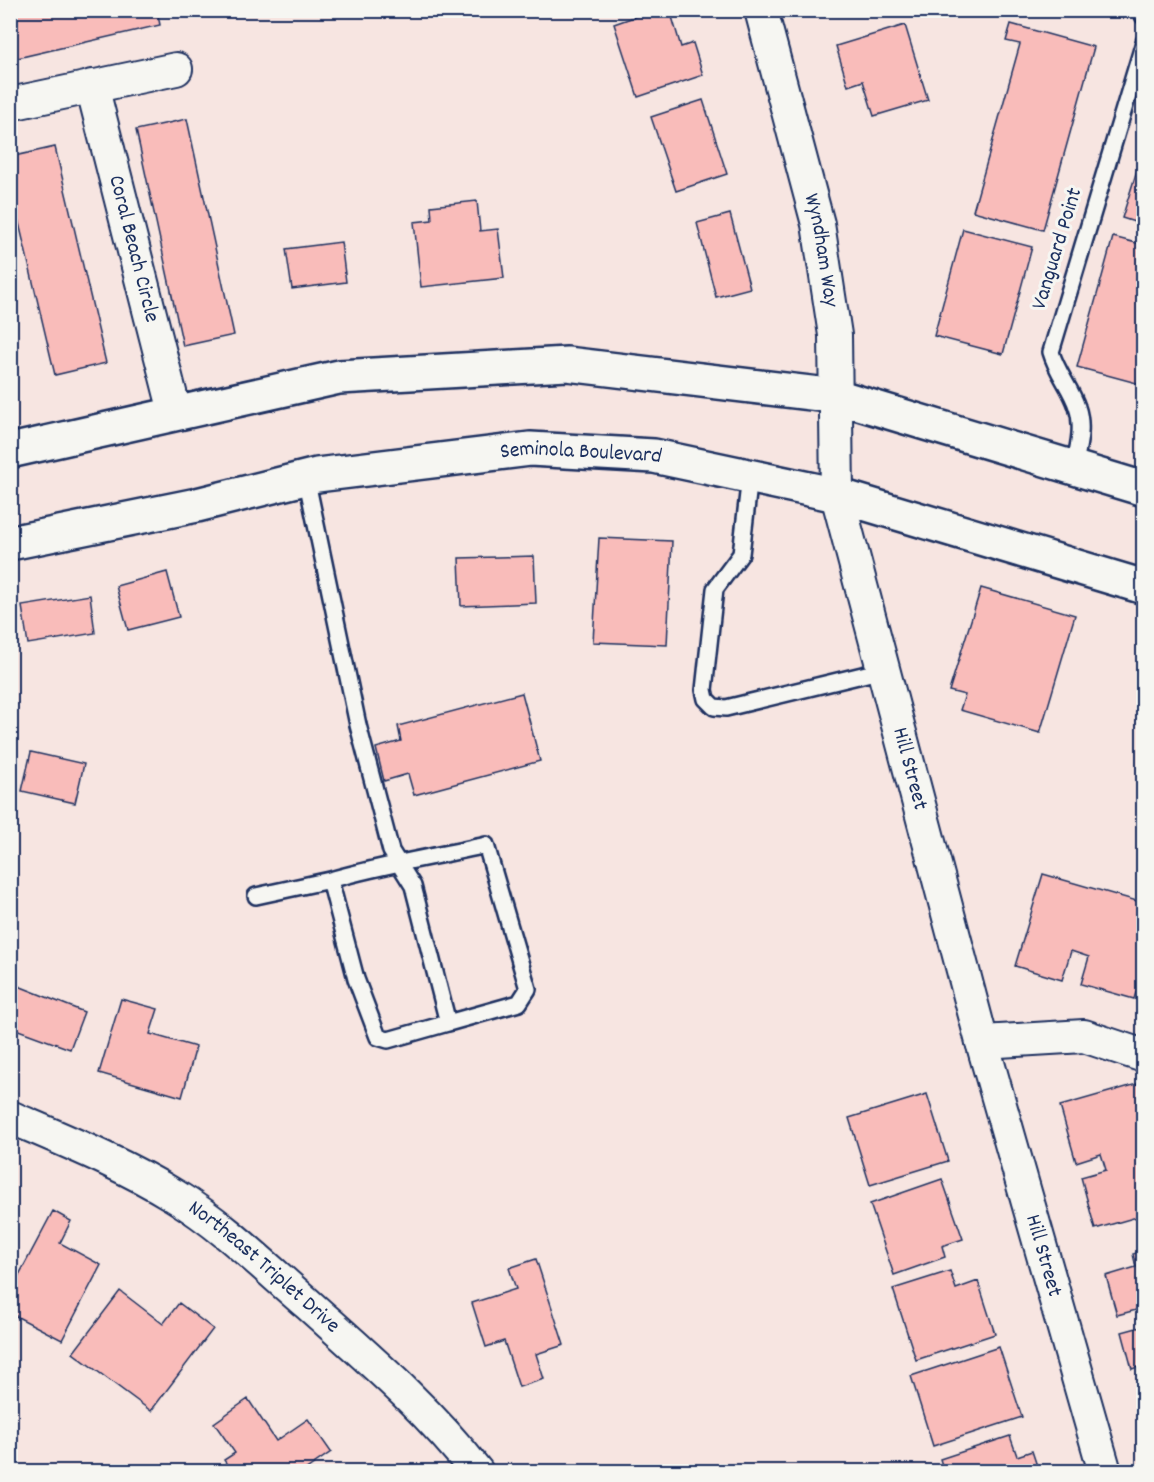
<svg xmlns="http://www.w3.org/2000/svg" width="1154" height="1482" font-family="Dekko,sans-serif">
<style>
.building{fill:#f9bcba;stroke:#1b2f5e;stroke-width:1.5}
.lines{fill:none;stroke-linecap:round;stroke-linejoin:round}
.lane-casing{stroke:#1b2f5e;stroke-width:20}
.street-casing{stroke:#1b2f5e;stroke-width:36}
.secondary-casing{stroke:#1b2f5e;stroke-width:38}
.lane{stroke:#f6f6f2;stroke-width:15}
.street{stroke:#f6f6f2;stroke-width:32}
.secondary{stroke:#f6f6f2;stroke-width:33}
.labels{text-anchor:middle;dominant-baseline:central;stroke-width:6;stroke-linejoin:round;paint-order:stroke}
.street-label{font-size:22px;fill:#1b2f5e;stroke:#f6f6f2}
</style>
<rect width="100%" height="100%" fill="#f7e5e1"/>
<filter id="ink" filterUnits="userSpaceOnUse"><feTurbulence type="fractalNoise" baseFrequency=".0167" numOctaves="2"/><feDisplacementMap in="SourceGraphic" scale="12" xChannelSelector="R" yChannelSelector="G"/><feConvolveMatrix kernelMatrix="1 2 1 2 8 2 1 2 1" color-interpolation-filters="sRGB"/></filter>
<g filter="url(#ink)">
<path class="building" d="M10,10H157L160,25L13,59L10,47Z
M654,10H670L681,47L693,43L703,75L638,97L614,24Z
M1011,24L1094,47L1043,230L973,211L1020,44L1006,41Z
M905,25L928,100L874,116L863,81L848,86L836,46Z
M703,100L727,174L676,191L651,117Z
M187,119L234,335L183,346L136,130Z
M55,147L106,363L55,375L10,185V157Z
M1144,148V225L1122,218Z
M477,201L480,231L498,229L504,278L421,287L414,222L432,220L431,206Z
M730,214L750,288L716,297L697,223Z
M963,229L1032,247L1003,354L934,336Z
M1113,237L1144,245V385L1077,367Z
M341,242L346,282L292,289L286,249Z
M599,538L672,541L667,645L593,642Z
M534,556L536,603L461,606L459,558Z
M167,572L179,617L128,630L116,586Z
M981,588L1075,615L1040,733L960,710L965,695L949,691Z
M90,595L95,633L28,644L22,606Z
M522,693L540,761L414,795L408,774L384,781L376,748L401,741L398,726Z
M31,752L84,764L75,803L22,791Z
M1043,874L1144,903V966L1134,999L1081,984L1089,957L1071,951L1062,980L1015,966Z
M16,985L84,1012L70,1049L10,1027V999Z
M121,999L158,1009L150,1034L196,1047L182,1097L99,1073Z
M1144,1082V1215L1095,1229L1081,1177L1106,1170L1101,1154L1076,1162L1060,1106Z
M927,1094L948,1161L870,1185L849,1118Z
M942,1179L963,1239L942,1246L945,1257L894,1275L870,1204Z
M53,1211L71,1221L60,1243L101,1265L62,1340L10,1313V1292Z
M1144,1251V1308L1117,1315L1106,1276L1136,1267L1133,1254Z
M536,1259L564,1345L536,1354L544,1379L519,1387L504,1341L486,1347L472,1303L516,1289L509,1268Z
M950,1271L956,1289L978,1281L995,1334L916,1360L893,1289Z
M120,1291L163,1324L179,1303L213,1329L151,1411L73,1353Z
M1144,1326V1365L1132,1369L1122,1332Z
M999,1347L1022,1417L933,1446L911,1376Z
M248,1399L276,1441L308,1419L331,1452L302,1472H232L224,1460L235,1453L214,1423Z
M1010,1436L1017,1456L1032,1451L1039,1472H944L940,1459Z"/>
<g class="lines">
<defs>
<path id="lane" d="M1140,10L1144,17
M1074,467C1078,448 1084,427 1077,407C1071,388 1057,373 1051,352L1144,42
M750,476L741,554L715,589L704,690L706,699L714,707L726,708L883,670
M306,477L358,725L391,851L413,886L448,1023L388,1040L378,1037L356,979L330,880C381,865 434,857 486,845L528,989L519,1003L448,1023
M256,896L330,880"/>
<g id="street">
<path id="s1" d="M761,10L818,224L835,335L837,495L982,1042L1105,1472"/>
<path id="s2" d="M92,86L175,412"/>
<path d="M10,104L176,69"/>
<path d="M982,1042L1084,1036L1144,1056"/>
<path id="s3" d="M10,1117C66,1141 123,1164 175,1196C224,1226 265,1267 309,1305C368,1358 428,1409 477,1472"/>
</g>
<g id="secondary">
<path d="M10,451L339,377L567,364L836,396L1144,489"/>
<path id="s4" d="M10,543L197,505L317,475L530,449L654,456L837,495L1144,587"/>
</g>
</defs>
<use href="#lane" class="lane-casing"/>
<use href="#street" class="street-casing"/>
<use href="#secondary" class="secondary-casing"/>
<use href="#lane" class="lane"/>
<use href="#street" class="street"/>
<use href="#secondary" class="secondary"/>
</g>
</g>
<g class="labels">
<g class="street-label">
<text stroke="none"><textPath href="#s2" startOffset="168">Coral Beach Circle</textPath></text>
<text transform="translate(1058 249) rotate(-73)">Vanguard Point</text>
<text stroke="none"><textPath href="#s1" startOffset="248">Wyndham Way</textPath></text>
<text stroke="none"><textPath href="#s4" startOffset="580">Seminola Boulevard</textPath></text>
<text stroke="none"><textPath href="#s1" startOffset="777">Hill Street</textPath></text>
<text stroke="none"><textPath href="#s1" startOffset="1282">Hill Street</textPath></text>
<text stroke="none"><textPath href="#s3" startOffset="297">Northeast Triplet Drive</textPath></text>
</g>
</g>
<rect width="1154" height="1482" fill="none" stroke="#f6f6f2" stroke-width="36"/>
<rect x="18" y="18" width="1118" height="1446" fill="none" stroke="#1b2f5e" stroke-width="2" filter="url(#ink)"/>
</svg>
